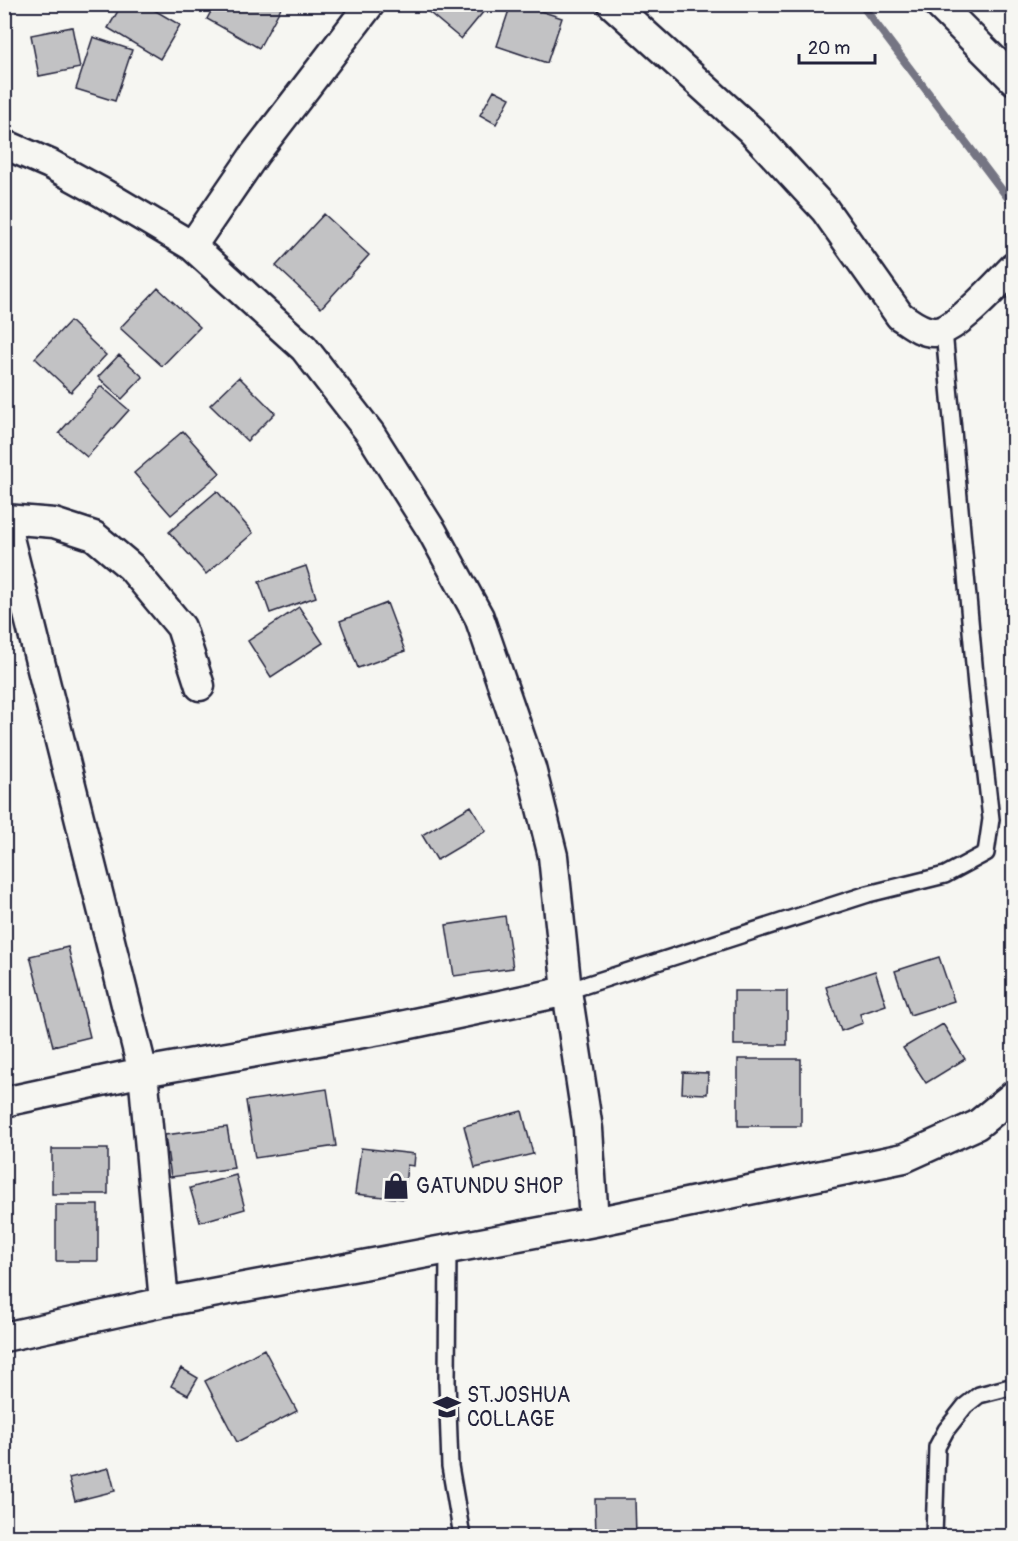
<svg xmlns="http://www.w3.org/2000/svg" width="1018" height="1541" font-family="Pangolin,sans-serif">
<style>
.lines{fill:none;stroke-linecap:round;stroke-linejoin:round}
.stream{stroke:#757583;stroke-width:8}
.building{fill:#c2c2c4;stroke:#22223b;stroke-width:1.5}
.service-casing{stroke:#22223b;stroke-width:20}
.minor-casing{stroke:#22223b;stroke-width:33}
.service{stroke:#f6f6f2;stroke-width:15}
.minor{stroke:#f6f6f2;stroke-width:28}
.labels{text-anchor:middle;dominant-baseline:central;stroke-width:4.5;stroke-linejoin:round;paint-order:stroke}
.poi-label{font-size:21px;fill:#22223b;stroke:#f6f6f2;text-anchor:start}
</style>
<rect width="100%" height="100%" fill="#f6f6f2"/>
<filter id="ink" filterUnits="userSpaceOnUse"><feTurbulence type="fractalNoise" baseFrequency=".0167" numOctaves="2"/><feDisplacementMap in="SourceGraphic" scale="12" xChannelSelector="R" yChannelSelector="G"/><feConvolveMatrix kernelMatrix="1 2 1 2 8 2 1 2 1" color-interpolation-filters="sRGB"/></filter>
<g filter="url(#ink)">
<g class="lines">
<path class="stream" d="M861,4L1014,206"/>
</g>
<path class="building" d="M122,4H144L180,25L160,59L108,28Z
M215,4H283L259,48L207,19Z
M419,4H475L484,11L461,39Z
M511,4H519L562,18L547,63L497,46Z
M72,27L80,68L39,76L31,35Z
M93,37L132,50L115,101L76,89Z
M494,90L510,98L496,124L480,115Z
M324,214L369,255L321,308L276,266Z
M158,288L200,327L162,366L120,328Z
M70,321L106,355L71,392L35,358Z
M119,355L143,377L122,399L98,377Z
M239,377L275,413L247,441L210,405Z
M101,386L129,410L87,457L59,433Z
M183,431L220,473L171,515L134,473Z
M217,491L253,533L206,574L169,532Z
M306,566L316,597L270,613L259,582Z
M387,603L405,651L358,668L340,621Z
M299,607L323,643L271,677L248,641Z
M471,806L486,831L437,860L422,835Z
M505,916L513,968L454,976L446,925Z
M68,947L90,1037L53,1046L30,956Z
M939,957L954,1001L910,1015L895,971Z
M875,971L886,1005L860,1014L863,1023L841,1031L826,987Z
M734,991H787V1045H734Z
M943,1024L965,1059L926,1083L903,1048Z
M738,1059H801V1126H738Z
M683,1072L708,1073L707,1094L682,1093Z
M327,1089L336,1146L255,1158L246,1101Z
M522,1111L533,1154L475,1168L464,1126Z
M227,1127L234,1168L171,1177L165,1135Z
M361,1148L415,1154L414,1166L407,1165L404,1199L355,1194Z
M52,1149H108V1194H52Z
M236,1175L245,1209L200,1222L190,1188Z
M56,1205H98V1261H56Z
M264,1349L297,1411L237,1442L205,1381Z
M181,1368L198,1378L188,1395L171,1386Z
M109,1468L115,1491L75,1501L69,1478Z
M595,1499H635L636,1536H596Z"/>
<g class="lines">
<defs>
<path id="service" d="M567,991L868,894L945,875L986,853L991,819L976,686L944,331
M448,1248L447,1381L450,1466L462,1536
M934,1536L937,1447L946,1430L965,1406L979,1395L1014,1386"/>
<path id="minor" d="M612,4L751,130L825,210L900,316C911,323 921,332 934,332C954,333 999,282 1014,267
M938,4L1014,80
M4,144L50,164L101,192L192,246L304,348L370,433L432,531L479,617L531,768L553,856L567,991L588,1129L594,1222
M192,246L255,154L370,4
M4,518L143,1072L164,1302
M5,519L54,523L94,536L131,567L181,627L200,686
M4,1102L143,1072L386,1029L567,991
M4,1337L164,1302L594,1222L904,1158L977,1125L1014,1095"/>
</defs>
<use href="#service" class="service-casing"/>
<use href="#minor" class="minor-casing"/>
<use href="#service" class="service"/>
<use href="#minor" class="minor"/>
</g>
</g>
<defs>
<symbol id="shop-bare" viewBox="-9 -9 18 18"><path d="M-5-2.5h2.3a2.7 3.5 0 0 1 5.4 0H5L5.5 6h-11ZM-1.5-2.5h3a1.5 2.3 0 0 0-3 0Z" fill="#22223b" stroke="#f6f6f2" stroke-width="2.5" paint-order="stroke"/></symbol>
<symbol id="university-bare" viewBox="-9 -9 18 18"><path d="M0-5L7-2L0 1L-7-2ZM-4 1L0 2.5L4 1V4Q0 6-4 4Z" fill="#22223b" stroke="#f6f6f2" stroke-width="2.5" paint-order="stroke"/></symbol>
</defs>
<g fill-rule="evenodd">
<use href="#shop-bare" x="377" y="1167" width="38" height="38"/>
<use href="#university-bare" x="428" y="1388" width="38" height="38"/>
</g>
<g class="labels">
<g class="poi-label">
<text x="416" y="1186">GATUNDU SHOP</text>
<text x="467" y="1395">ST.JOSHUA<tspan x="467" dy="24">COLLAGE</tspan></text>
</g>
</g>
<rect width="1018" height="1541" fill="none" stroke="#f6f6f2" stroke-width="24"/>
<rect x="12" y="12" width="994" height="1517" fill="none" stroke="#22223b" stroke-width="2" filter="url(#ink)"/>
<path d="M799 54v9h76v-9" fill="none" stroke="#22223b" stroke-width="3"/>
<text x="808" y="54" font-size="18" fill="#22223b" stroke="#f6f6f2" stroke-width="4.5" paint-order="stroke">20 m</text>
</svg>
